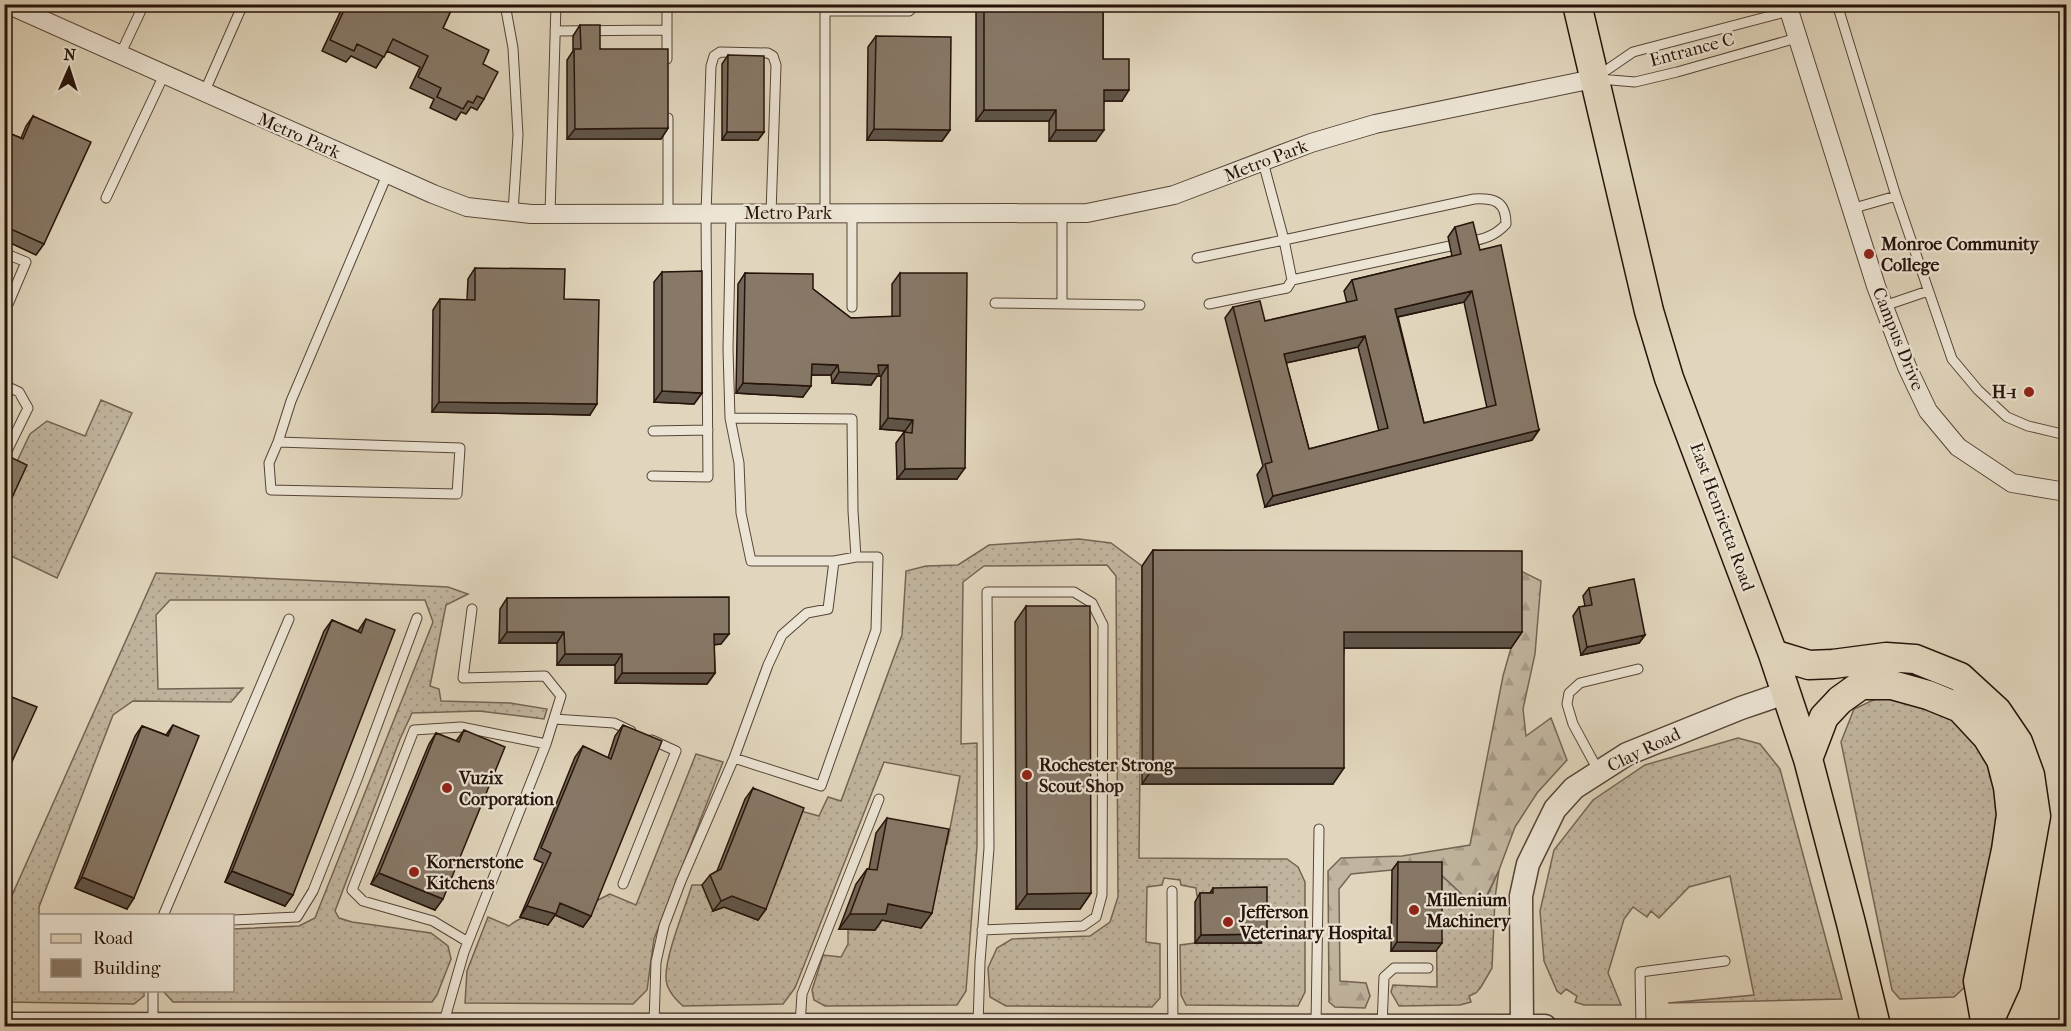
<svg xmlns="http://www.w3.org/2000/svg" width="2071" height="1031" font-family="'IM FELL French Canon',serif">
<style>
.grass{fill:url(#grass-dots);stroke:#746454;stroke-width:1.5}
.forest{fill:url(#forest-firs);stroke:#746454;stroke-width:1.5}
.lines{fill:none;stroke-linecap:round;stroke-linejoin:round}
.service-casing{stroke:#554437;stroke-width:11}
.minor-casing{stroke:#554437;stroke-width:20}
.tertiary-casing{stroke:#554437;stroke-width:25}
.primary-casing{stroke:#26130a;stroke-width:31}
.service{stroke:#ece4d4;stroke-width:9}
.minor{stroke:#ece4d4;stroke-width:18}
.tertiary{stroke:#ece4d4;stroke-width:22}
.primary{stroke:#e1d6bd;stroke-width:28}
.wall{fill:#746759;stroke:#26130a;stroke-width:1.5;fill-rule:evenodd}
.shaded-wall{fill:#5e5448;stroke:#26130a;stroke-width:1.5}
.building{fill:#877867;stroke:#26130a;stroke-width:1.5;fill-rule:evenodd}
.poi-dot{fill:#8f2418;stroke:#ece4d4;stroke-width:2}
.labels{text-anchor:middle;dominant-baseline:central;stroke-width:4.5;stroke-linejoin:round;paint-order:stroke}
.street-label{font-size:18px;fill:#26130a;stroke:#ece4d4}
.poi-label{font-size:18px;font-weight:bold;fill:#26130a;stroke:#ece4d4;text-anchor:start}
</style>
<defs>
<pattern id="grass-dots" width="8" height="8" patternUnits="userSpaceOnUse" patternTransform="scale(1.5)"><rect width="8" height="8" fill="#c1b59f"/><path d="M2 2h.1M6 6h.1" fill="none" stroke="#a69b88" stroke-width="1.8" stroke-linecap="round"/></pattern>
<pattern id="forest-firs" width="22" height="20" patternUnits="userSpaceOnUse" patternTransform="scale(1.5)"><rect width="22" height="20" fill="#c1b59f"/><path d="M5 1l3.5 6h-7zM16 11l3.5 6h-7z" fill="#a69b88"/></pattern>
</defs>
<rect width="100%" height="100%" fill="#e1d6bd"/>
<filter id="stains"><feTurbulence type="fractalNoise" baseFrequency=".00333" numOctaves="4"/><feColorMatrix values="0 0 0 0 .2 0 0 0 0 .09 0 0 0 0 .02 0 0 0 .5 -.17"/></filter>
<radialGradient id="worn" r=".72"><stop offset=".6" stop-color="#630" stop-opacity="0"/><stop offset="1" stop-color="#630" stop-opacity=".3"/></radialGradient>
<path class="grass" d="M101,400L132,413L57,578L5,553V509L12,472L30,434L47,421L85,436Z
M1079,539L1111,543L1142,566L1139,858L1287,859L1298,867L1305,882V992L1298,1006L1186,1005L1181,995L1180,945L1195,943L1260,896H1197L1196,888L1181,885L1180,880L1164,878L1162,885L1147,887L1146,942L1160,944V998L1152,1007L1006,1006L990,997L988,968L997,948L1012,939L1090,936L1110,922L1118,897L1116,576L1107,565L984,566L963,582L961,744L977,743V846L966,991L957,1005L825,1006L814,1000L812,990L823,955L841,957L848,944V929L877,919L938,845L947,844L960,776L884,762L795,988L783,1004L683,1006C675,999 666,989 666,978C665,956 685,908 692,885H702L713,911L724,907L801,811L819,816L828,797L841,801L902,635L906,571L926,566L958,565L989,545Z
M156,573L448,587L468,594L446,605L430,686L439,689L441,701L510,703L547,709L544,719L479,711L412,713L400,739L335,911L339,918L352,922L431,933L448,946L451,959L437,995L432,1002H173L163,991L232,990L233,929L299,926L315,918L433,622L425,600H170L156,615L158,689L243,688L231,702L133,701L113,715L39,907L40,990L144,991V996L134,1004L5,1002V911Z
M1882,696L1944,711L1983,747L2004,800L1968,984L1954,997L1900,999L1892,990L1841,742L1854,709Z
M1738,738L1760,744L1780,769L1842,999L1668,1003L1754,995L1730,876L1689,887L1659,918L1651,911L1647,917L1633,907L1624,919L1608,973L1621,1005H1584L1575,1002L1577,996L1566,989L1561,994L1557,991L1544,961L1540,911L1554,850L1593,800L1645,765Z
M696,754L723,762L654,939L647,990L633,1004L465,1003L467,971L488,917L509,926C526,912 535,918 555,914C575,910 592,904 610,894L636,905Z
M1436,870L1469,901H1485L1499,870L1495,898L1492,968L1481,987L1476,993L1469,996L1471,1002L1460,1005L1399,1006L1391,992L1393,985L1437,987Z"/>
<path class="forest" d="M1511,566L1541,581L1535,654L1523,709L1526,736L1551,718L1567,760L1537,793L1515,827L1499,870L1484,901H1469L1436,870H1392L1351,874L1339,889L1340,981L1366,983L1370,996L1365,1008L1335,1007L1329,1002L1328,871L1341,858L1402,856L1470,845L1503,676L1511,648Z"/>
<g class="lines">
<defs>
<path id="service" d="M505,4L513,48L518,135L513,212
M667,4V59
M825,4V213
M1837,4L1896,196L1952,359L1978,390L2007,417L2028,426L2066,435
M825,11H909L916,4
M555,31L667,30
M120,55L144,4
M1598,76L1633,52L1789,11
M1599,79L1635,82L1677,72L1797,38
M204,93L243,4
M668,118V214
M1263,162L1284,240L1474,199C1494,198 1506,201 1506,224C1495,236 1484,239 1468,242
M106,198L164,75
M1851,209L1896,196
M852,213V307
M1062,213V304
M550,214L556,4
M4,253L26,262L9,302L4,301
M1197,258L1284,240L1292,280L1287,288L1209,304
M1292,280L1450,246
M995,303L1140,305
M1884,306L1928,291
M4,385L19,392L28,408L4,457
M730,418L852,419L853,511L856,557L834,561
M653,431L708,430
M278,442L269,463L271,490L457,494L460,448L278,442L291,401L387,175
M652,476L708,477L706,214L711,66L714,56L720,52L768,53L773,56L776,65L771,214
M554,719L614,723L631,731
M734,758L821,786L876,630L878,557H856
M1599,772L1573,724L1567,704L1569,693L1580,683L1638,669
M623,884L676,751L652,740
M1172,891L1173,1026
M163,916L289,619
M232,920L297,917L313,891L358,777L417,618
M468,942L433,921L363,901L352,890L414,730L461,727L546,744
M153,1024V990
M654,1024L656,962L664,926L681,881L734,758L768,665L782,635L807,613L828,609L834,561H751L741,513L739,463L730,418L728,349L731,213
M443,1025L464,952L546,744L561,696L545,676L463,678L472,609
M800,1025L802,994L879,799
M978,1025L980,962L989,848L987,592H1074L1092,603L1103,625L1102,895L1096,917L1083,926L982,930
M1316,1026L1319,829
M1382,1026L1384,977L1394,968H1428
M1641,1026L1640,972L1725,961"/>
<path id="minor" d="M7,4L433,194L467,207L531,214L1087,213L1174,195L1311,143L1375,124L1593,79
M1787,4L1876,286L1907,367L1928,411L1958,447L2012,483L2066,492"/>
<path id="tertiary" d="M4,1024L1545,1026
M1522,1026L1521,896L1528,864L1555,809L1574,788L1627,754L1741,708L1785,693"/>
<path id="primary" d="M1577,4L1649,311L1669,378L1773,654L1808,759L1851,923L1876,1026
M1773,654L1809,665L1833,664L1886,657L1915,659L1960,677L1997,711L2018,742L2030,775L2036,816L2006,984L1987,1026
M1808,759L1824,717L1840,700L1861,685H1892L1928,695L1960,708L1987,737L2001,760L2008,787L2011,815L2006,850L1978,981L1986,1026"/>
</defs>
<use href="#service" class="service-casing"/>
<use href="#minor" class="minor-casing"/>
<use href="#tertiary" class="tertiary-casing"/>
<use href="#primary" class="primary-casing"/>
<use href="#service" class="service"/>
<use href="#minor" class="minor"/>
<use href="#tertiary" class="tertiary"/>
<use href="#primary" class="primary"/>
</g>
<path class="wall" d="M344,4H454L443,28L483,64L484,99L477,110L471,107L466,114L461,112L456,120L430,108L434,99L410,88L420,67L387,51L376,68L351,56L346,62L322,51Z
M976,4H1103V59L1122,101H1104L1096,141H1049V121H976Z
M580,25L668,128L661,139H567V60L573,51V36Z
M876,36L950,130L942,141L867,140L868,47Z
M728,55L764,132L758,140H722V64Z
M33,116L44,244L36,255L4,240V131L21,138L26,126Z
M1455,227L1480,250L1539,430L1532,440L1265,507L1257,475L1263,466L1225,318L1233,307L1265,321L1347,303L1344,291L1352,280L1452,256L1448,237ZM1464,302L1487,408L1424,423L1398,317ZM1358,347L1379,431L1309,449L1286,363Z
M475,268L564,299L590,415L432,412L433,310L440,299L467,300L468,279Z
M662,272L702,393L694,404L654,402V282Z
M745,273L813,289L851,318L892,317V284L900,273L957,479H897L896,443L904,432L905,433V431L880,429L881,376H877L871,385L832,383L831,375H811L803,397L736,393L738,284Z
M1153,550L1522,632L1511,648H1344L1333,784H1142V566Z
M1589,588L1645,635L1639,643L1581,655L1573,616L1579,607L1585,606L1583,596Z
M507,598L721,644L714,645L715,673L707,684L615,683V665H557V643H499L500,609Z
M1026,606L1091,893L1080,909H1016L1015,622Z
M366,619L285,906L225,882L324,631L332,620L358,631Z
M173,725L127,909L75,888L135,736L142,726L166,735Z
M623,725L591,916L583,927L555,915L548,925L520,917L543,863L534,859L575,757L583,746L608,758L615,736Z
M464,730L435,910L371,884L429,744L436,733L456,741Z
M753,788L766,909L758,920L724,907L713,911L702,885L710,875L717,871L745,799Z
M887,818L932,913L921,928L882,920L875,930L839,929L856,884L867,869H869L876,833Z
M1398,862L1436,951H1391L1392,870Z
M1213,888L1261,943H1195V902L1200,893H1210Z"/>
<path class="shaded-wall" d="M1104,90H1129L1122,101H1096Z
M984,110H1056L1049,121H976Z
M668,128L661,139H567L575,129Z
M874,129L950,130L942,141L867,140Z
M1056,130H1104L1096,141H1049Z
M727,132H764L758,140H722Z
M1472,291L1464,302L1388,319L1395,309Z
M1365,336L1358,347L1277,365L1284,354Z
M812,364L838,365L831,375H804Z
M878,365H888L881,376H877L871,385L832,383L839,372Z
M743,383L811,386L803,397L736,393Z
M662,391L702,393L694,404L654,402Z
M439,402L597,404L590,415L432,412Z
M888,418L913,420L905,431L880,429Z
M1539,430L1532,440L1265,507L1273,496Z
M965,468L957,479H897L905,469Z
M507,632H564L557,643H499Z
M1344,632H1522L1511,648H1333Z
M714,634H729L721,644L707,645Z
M1645,635L1639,643L1581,655L1587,647Z
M565,654H622L615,665H557Z
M622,673H715L707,684L615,683Z
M1153,768H1344L1333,784H1142Z
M232,871L293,895L285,906L225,882Z
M379,873L443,899L435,910L371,884Z
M82,877L134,898L127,909L75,888Z
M1091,893L1080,909H1016L1027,894Z
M732,896L766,909L758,920L724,907L713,911L721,901Z
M560,903L591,916L583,927L555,915L548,925L520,917L527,906Z
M888,904L932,913L921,928L882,920L875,930L839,929L850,914Z
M1267,934L1261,943H1195L1201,935Z
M1397,942L1442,943L1436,951H1391Z"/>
<path class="building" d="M347,4H454L443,28L489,50L483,64L498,72L484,99L477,96L473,103L468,101L463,109L437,97L441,88L418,77L428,56L393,39L384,57L357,44L354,51L330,40Z
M984,4H1103V59H1129V90H1104V130H1056V110H984Z
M580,25H600V49H668V128L575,129L574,49H581Z
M876,36L951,37L950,130L874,129Z
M728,55L764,56V132H727Z
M33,116L91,142L44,244L4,226V131L23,139Z
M1473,222L1480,250L1501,245L1539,430L1273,496L1265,464L1272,462L1233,307L1260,301L1265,321L1357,300L1352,280L1461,254L1455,227ZM1472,291L1496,405L1424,423L1395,309ZM1365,336L1388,428L1309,449L1284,354Z
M475,268L565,269L564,299L599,300L597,404L439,402L440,299L475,300Z
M702,271V393L662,391V272Z
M745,273L813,274V289L851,318L900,316V273H967L965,468L905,469L904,432L912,433L913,420L888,418V365H878L879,374L839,372L838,365L812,364L811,386L743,383Z
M4,454L27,465L4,515Z
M1153,550L1522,551V632H1344V768H1153Z
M1634,579L1645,635L1587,647L1579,607L1592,605L1589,588Z
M729,597V634H714L715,673H622V654H565L564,632H507V598Z
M1026,606H1090L1091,893L1027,894Z
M366,619L395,630L293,895L232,871L332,620L361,633Z
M4,694L37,707L4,779Z
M173,725L199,736L134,898L82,877L142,726L168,736Z
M623,725L662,741L591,916L560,903L556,914L527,906L551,853L541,848L583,746L611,759Z
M464,730L505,747L443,899L379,873L436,733L459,742Z
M753,788L804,808L766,909L732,896L721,901L710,875L721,869Z
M887,818L949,829L932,913L888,904L886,914H850L867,869L877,870Z
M1398,862H1442V943L1397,942Z
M1267,887V934L1201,935L1200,893H1213V888Z"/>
<g class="poi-dot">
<circle cx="1869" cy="254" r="6"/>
<circle cx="2029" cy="392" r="6"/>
<circle cx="1027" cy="775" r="6"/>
<circle cx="447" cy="788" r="6"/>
<circle cx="414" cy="872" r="6"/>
<circle cx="1414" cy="910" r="6"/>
<circle cx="1228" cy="922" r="6"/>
</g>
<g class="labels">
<g class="street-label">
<text transform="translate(1692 50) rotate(-15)">Entrance C</text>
<text transform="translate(299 136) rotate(24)">Metro Park</text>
<text transform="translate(1266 161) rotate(-21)">Metro Park</text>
<text x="788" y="213">Metro Park</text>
<text transform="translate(1898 339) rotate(68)">Campus Drive</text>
<text transform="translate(1722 517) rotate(70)">East Henrietta Road</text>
<text transform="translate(1644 750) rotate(-26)">Clay Road</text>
</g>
<g class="poi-label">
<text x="1881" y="244">Monroe Community<tspan x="1881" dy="21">College</tspan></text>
<text x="2017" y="392" text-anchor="end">H-1</text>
<text x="1039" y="765">Rochester Strong<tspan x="1039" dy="21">Scout Shop</tspan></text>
<text x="459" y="778">Vuzix<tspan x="459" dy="21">Corporation</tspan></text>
<text x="426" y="862">Kornerstone<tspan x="426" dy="21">Kitchens</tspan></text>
<text x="1426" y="900">Millenium<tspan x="1426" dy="21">Machinery</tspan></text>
<text x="1240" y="912">Jefferson<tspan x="1240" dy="21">Veterinary Hospital</tspan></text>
</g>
</g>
<rect width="2071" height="1031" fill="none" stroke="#e1d6bd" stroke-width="24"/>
<rect x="6" y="6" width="2059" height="1019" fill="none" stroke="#26130a" stroke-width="3"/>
<rect x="12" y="12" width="2047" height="1007" fill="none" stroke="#26130a" stroke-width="1.5"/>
<rect x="39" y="914" width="195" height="78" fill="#ece4d4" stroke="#9d9083" stroke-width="1.5"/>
<rect x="51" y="934" width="30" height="9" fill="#e1d6bd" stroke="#9d9083" stroke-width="1.5"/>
<text x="93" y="944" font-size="18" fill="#26130a">Road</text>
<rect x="51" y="959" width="30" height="18" fill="#877867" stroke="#9d9083" stroke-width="1.5"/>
<text x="93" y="974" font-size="18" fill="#26130a">Building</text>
<g transform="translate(69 69) rotate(3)" stroke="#ece4d4" stroke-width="4.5" paint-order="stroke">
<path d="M0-4.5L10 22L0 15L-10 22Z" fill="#26130a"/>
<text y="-9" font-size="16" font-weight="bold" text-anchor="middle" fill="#26130a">N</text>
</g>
<rect width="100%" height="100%" filter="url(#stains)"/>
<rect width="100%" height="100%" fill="url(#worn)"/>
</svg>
